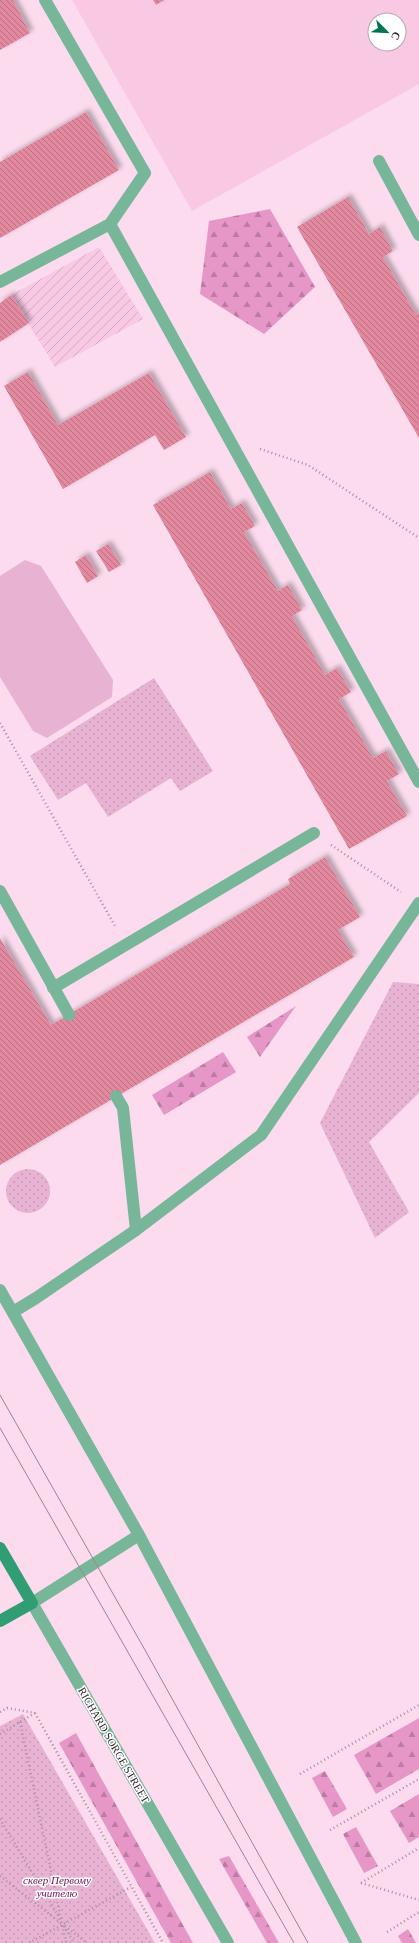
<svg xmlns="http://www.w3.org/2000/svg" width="419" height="1943" font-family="'Times New Roman',serif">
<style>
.built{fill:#f9c9e4;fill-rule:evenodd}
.industrial{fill:url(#industrial-furrows)}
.grass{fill:url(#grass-dots)}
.forest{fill:url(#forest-firs)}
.pitch{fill:#e8b3d2}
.building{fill:url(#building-back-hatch);filter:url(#shadow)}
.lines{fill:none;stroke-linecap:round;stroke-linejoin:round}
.path{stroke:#aa8f9e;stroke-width:2.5;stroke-dasharray:1 3;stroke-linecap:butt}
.service{stroke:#78b699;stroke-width:12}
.minor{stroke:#78b699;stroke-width:12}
.tertiary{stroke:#78b699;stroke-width:12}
.secondary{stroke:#319d73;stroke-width:12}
.tram{stroke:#9e8493;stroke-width:1}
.labels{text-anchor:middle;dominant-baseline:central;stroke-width:3;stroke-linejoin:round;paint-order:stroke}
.street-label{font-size:11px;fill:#37232f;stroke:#fff}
.park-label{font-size:11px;font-style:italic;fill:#6f1354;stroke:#fff}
</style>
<defs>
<pattern id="industrial-furrows" width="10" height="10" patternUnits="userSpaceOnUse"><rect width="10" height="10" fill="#f9c9e4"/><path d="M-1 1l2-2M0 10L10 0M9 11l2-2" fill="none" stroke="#d6acc4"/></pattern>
<pattern id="grass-dots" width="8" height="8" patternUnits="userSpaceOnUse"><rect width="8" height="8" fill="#e8b3d2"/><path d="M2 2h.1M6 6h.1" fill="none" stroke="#c89ab5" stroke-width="1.8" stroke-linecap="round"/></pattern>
<pattern id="forest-firs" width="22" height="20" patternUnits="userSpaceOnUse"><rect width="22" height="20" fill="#e697c7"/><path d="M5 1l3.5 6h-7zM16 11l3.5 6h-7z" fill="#bb7ba2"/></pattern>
<pattern id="building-back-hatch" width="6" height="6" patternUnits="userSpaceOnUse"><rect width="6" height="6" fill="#e289a0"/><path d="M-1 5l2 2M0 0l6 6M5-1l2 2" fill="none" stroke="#b87083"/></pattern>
<filter id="shadow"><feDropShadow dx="3.5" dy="-3.5" stdDeviation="2" flood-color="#0004"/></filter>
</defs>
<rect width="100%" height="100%" fill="#fbdbed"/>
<path class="built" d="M72,0H419V84L192,211ZM375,20H399V44H375Z"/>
<path class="industrial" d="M99,247L143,319L55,367L11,295Z"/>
<path class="grass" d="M154,678L213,771L180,791L171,778L108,817L86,783L58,800L30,756Z
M393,982L419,984V1093L369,1142L409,1212L375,1238L320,1123Z
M6 1191a22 22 0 1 1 44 0a22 22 0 1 1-44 0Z
M23,1714L155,1943H0V1726Z"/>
<path class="forest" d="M270,209L315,287L264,334L200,294L209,221Z
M296,1006L260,1057L247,1037Z
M223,1052L236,1072L164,1115L152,1095Z
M419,1718V1769L376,1794L354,1755Z
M76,1733L193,1943H171L59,1743Z
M325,1771L347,1809L333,1817L312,1778Z
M419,1794V1837L409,1843L390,1811Z
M356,1827L378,1866L364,1873L343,1834Z
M229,1856L279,1943H267L219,1859Z
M408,1929L416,1943H402L398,1936Z"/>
<path class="pitch" d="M25,560L41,566L113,680L112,697L47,738L33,731L0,677V576Z"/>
<path class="building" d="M0,0H13L30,33L0,50Z
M153,0H164L156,5Z
M86,112L119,170L0,238V162Z
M348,197L369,234L380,227L393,251L383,257L416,315L419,313V438L297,227Z
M11,295L29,323L0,342V303Z
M28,372L58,425L149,373L186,437L164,450L155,435L63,489L4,386Z
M210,472L231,509L242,503L255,526L244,532L278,591L288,585L296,599L302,610L292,616L325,675L337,668L351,692L339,699L373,758L386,751L399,774L387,781L407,816L349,849L153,505Z
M108,544L121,565L109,572L96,551Z
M86,555L98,576L87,583L75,562Z
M325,857L360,917L338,930L354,957L0,1165V938L51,1025L290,884L288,879Z"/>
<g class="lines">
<path class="path" d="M260,449L308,465L419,538
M0,723L115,926
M331,845L401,892
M0,1712L7,1708L35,1713
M35,1713L163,1943
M20,1722L66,1943
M0,1734L35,1713
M300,1774L419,1705
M0,1819L62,1922
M330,1830L419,1779
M0,1876L61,1923
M361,1883L419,1848
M361,1883L419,1900
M64,1926L74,1943
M65,1926L87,1943
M387,1932L419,1912
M29,1943L131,1887"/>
<path class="service" d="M45,0L145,173L110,224
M379,161L419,235
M0,282L110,224L419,782
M0,891L69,1015
M53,988L314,833
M116,1096L123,1108L136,1230"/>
<path class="minor" d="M0,1290L139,1535L356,1943
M13,1312L36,1298L136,1230L261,1135L419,903
M32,1603L139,1535"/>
<path class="tertiary" d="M32,1603L228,1943"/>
<path class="secondary" d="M0,1548L32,1603L0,1621"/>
<path class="tram" d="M0,1395L145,1650L308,1943
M0,1428L294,1943"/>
</g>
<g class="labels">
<g class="street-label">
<text transform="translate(114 1745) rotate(60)">RICHARD SORGE STREET</text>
</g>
<g class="park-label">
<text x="57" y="1880">сквер Первому<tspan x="57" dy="13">учителю</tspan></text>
</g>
</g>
<g transform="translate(387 32) rotate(114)"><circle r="19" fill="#ffffff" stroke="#afa7ac"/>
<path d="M0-3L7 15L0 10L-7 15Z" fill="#007551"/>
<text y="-6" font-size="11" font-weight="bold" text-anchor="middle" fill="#37232f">С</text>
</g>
</svg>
